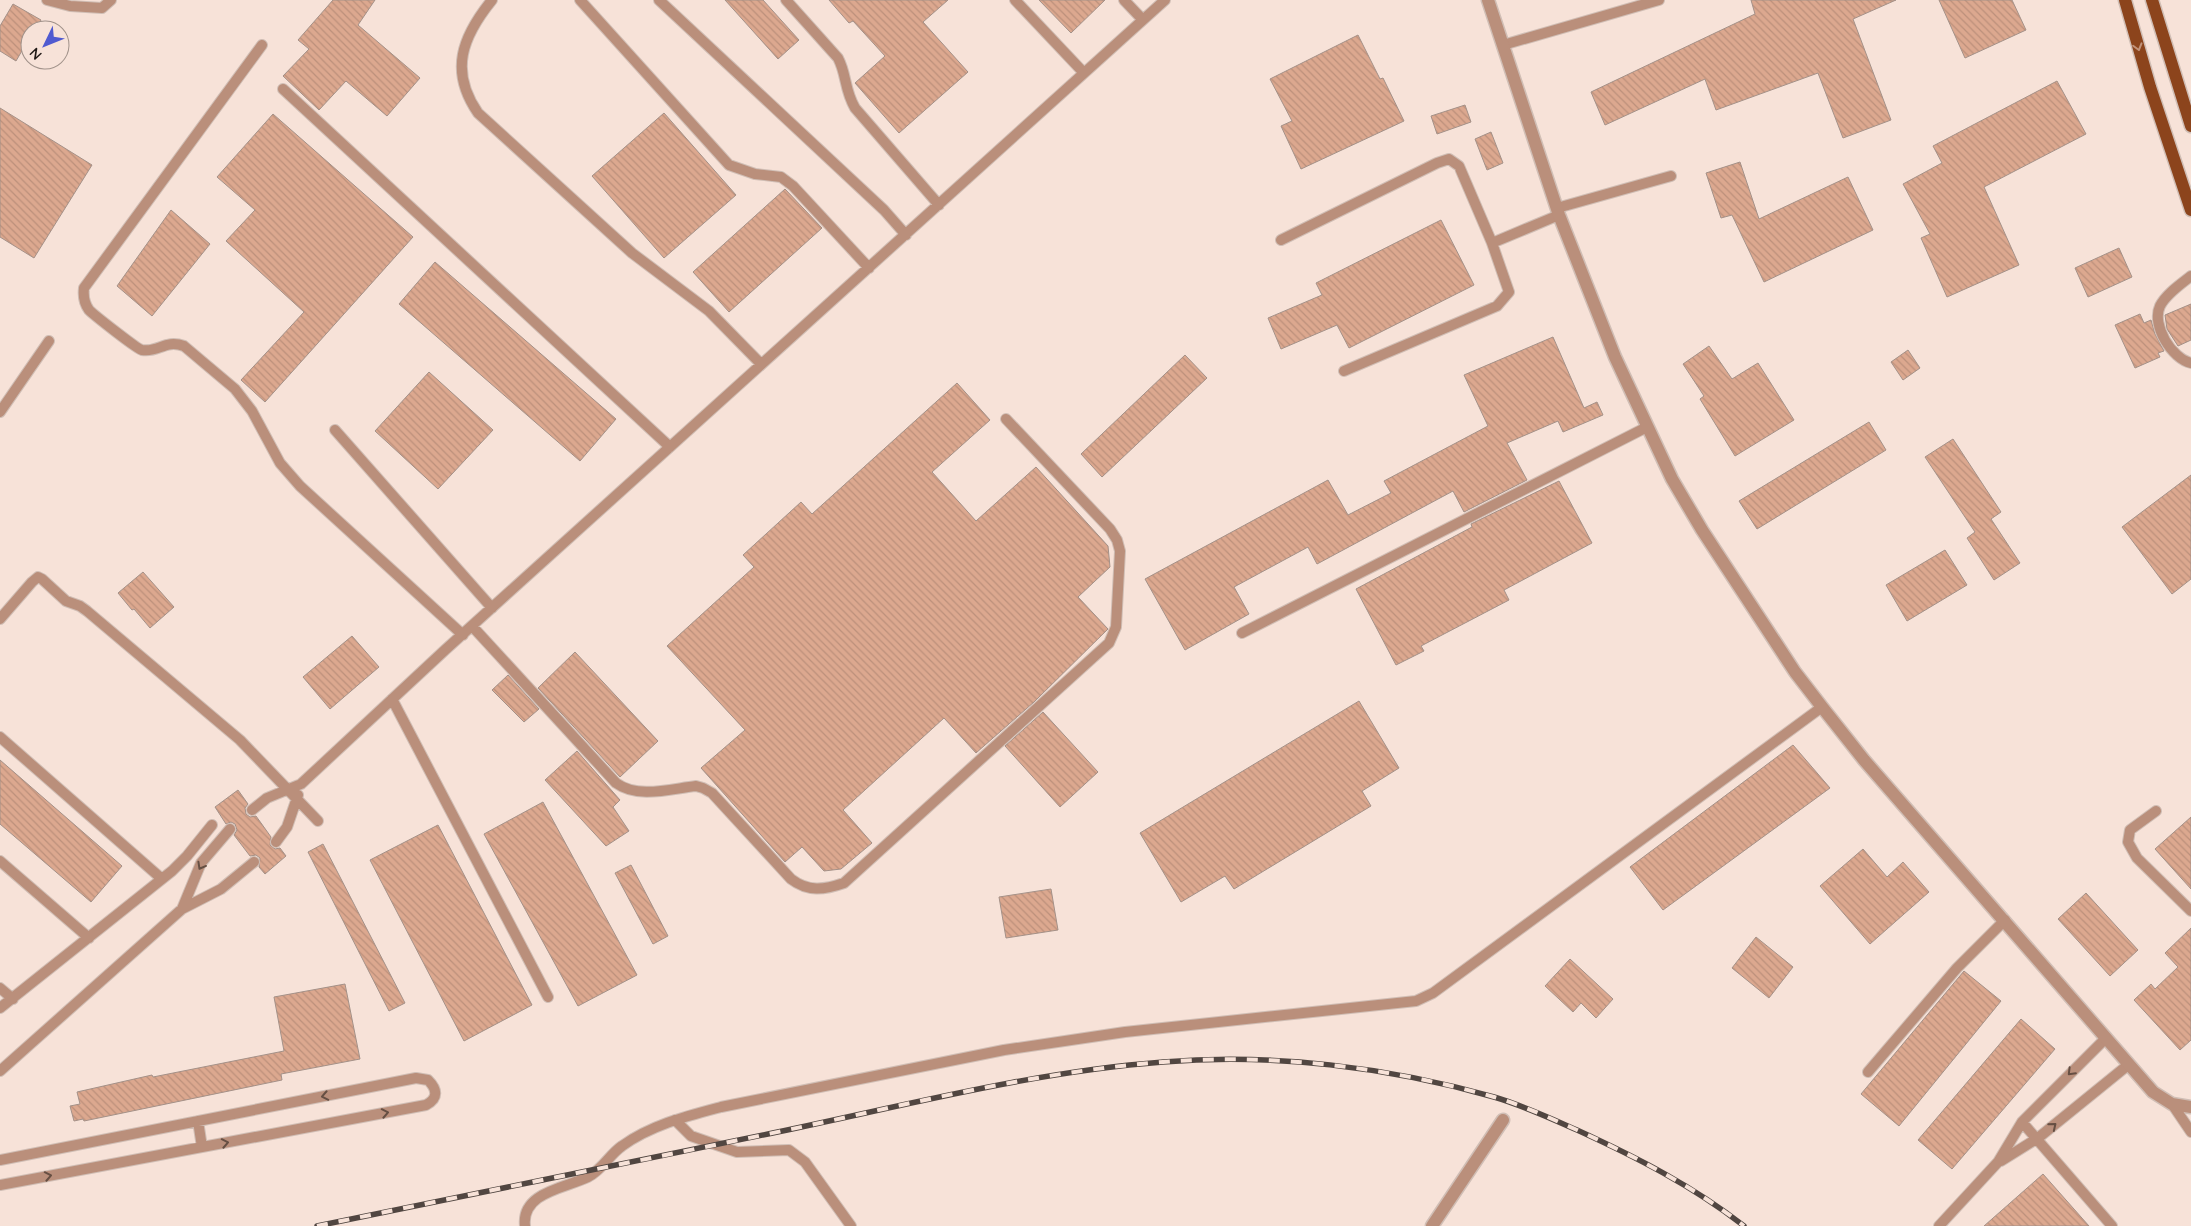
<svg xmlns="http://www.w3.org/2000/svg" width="2191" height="1226" font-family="Quicksand,sans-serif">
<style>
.building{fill:url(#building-back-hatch);stroke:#a49188}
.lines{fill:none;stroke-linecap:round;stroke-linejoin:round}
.lane-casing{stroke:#d0beb5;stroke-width:12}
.street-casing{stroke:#d0beb5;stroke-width:15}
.primary-casing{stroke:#d0beb5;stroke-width:15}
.lane{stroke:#ba8f7b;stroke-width:10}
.street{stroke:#ba8f7b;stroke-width:12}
.primary{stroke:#8c441c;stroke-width:12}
.rail-casing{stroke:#514641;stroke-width:5.5}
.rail{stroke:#f7e2d8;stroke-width:4;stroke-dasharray:11;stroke-linecap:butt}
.oneway{stroke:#c2937a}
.oneway2{stroke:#664f43}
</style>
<defs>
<pattern id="building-back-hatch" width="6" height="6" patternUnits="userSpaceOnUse" patternTransform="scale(1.25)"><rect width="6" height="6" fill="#dca88f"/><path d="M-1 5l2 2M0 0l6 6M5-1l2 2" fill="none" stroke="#bc907b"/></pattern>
</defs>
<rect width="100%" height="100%" fill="#f7e2d8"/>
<path class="building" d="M333,0H375L358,25L420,78L387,116L346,81L319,110L283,76L309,49L298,40Z
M725,0H763L799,40L778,59Z
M829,0H948L923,22L968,72L899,133L855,83L885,56L853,21L849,23Z
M1039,0H1105L1071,33Z
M1751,0H1896L1853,19L1891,120L1843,138L1818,73L1716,110L1705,79L1605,125L1591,92L1755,14Z
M1939,0H2012L2026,30L1965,58Z
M13,4L41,20L35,30H30V37L16,61L0,51V26Z
M1358,35L1380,79L1383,78L1404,121L1301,169L1281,126L1292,121L1270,79Z
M2057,81L2086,134L1984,187L2019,265L1947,297L1921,238L1930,234L1903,184L1942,163L1933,146Z
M1465,105L1471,122L1437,134L1431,116Z
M0,108L92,165L34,258L0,237Z
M664,113L736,195L664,258L592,176Z
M273,114L413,237L265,402L241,380L304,312L226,241L255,210L217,177Z
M1491,132L1503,163L1487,170L1475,139Z
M1740,162L1759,219L1848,177L1873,230L1764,282L1732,215L1721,218L1706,173Z
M785,189L822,228L729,312L693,272Z
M171,210L210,244L152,316L117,286Z
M1441,220L1474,285L1349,348L1337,325L1281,349L1268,318L1322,295L1316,283Z
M2119,248L2132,277L2088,297L2075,268Z
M435,262L616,419L580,461L399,304Z
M2191,304V340L2178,346L2167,329L2165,315Z
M2140,314L2144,323L2151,320L2155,334L2164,351L2158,353L2160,357L2135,368L2115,325Z
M1553,337L1584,408L1597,402L1603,415L1563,432L1558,421L1507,443L1527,480L1464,512L1453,491L1317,564L1308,547L1234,587L1249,614L1185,650L1145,579L1328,480L1348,515L1391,493L1384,481L1488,426L1464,375Z
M1709,346L1732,379L1758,363L1794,420L1735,456L1700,399L1704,396L1683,364Z
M1908,350L1920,368L1903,380L1891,362Z
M1185,355L1207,378L1102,477L1081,454Z
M429,372L493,430L438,489L375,431Z
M957,383L990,420L932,472L976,521L1036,467L1108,546L1110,567L1078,597L1108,629L1034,702L976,753L944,718L843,810L872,843L841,869L824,871L802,847L785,862L701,768L745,730L667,646L754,567L743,555L801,502L812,514Z
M1869,422L1886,450L1757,529L1739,501Z
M1953,439L2001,512L1991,519L2020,563L1994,580L1967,538L1975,532L1925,457Z
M2191,475V579L2172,594L2122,527Z
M1559,481L1592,543L1504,590L1509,600L1421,646L1424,651L1396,665L1356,589L1472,527L1471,524Z
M1945,550L1967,585L1907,621L1886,585Z
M143,572L174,607L150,628L134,609L132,610L118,593Z
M352,636L379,667L330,709L303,677Z
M575,652L658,741L620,777L538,688Z
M508,675L539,709L524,722L492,690Z
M1359,701L1399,768L1362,791L1371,806L1234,889L1225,876L1181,902L1140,833Z
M1043,712L1098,772L1060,807L1005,746Z
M1793,745L1830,788L1663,910L1630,867Z
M577,751L620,800L613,807L629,831L606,846L545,780Z
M0,760L122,866L91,902L0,824Z
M238,790L248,804L245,808L246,814L250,817L256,816L271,837L270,845L275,849L280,848L286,856L265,874L259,867L260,858L256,855L250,856L234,835L237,830L235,824L231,822L226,824L215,807Z
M543,802L637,975L578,1006L484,834Z
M2191,817V889L2155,849Z
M438,825L532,1005L464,1041L370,860Z
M323,844L405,1003L389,1011L308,852Z
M1863,849L1887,877L1903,862L1929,892L1870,944L1820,886Z
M631,865L668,936L653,944L615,873Z
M1051,889L1058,930L1006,938L999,897Z
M2086,893L2138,950L2110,976L2058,919Z
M2191,928V1040L2180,1050L2134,1000L2151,984L2155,989L2178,967L2165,953Z
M1756,937L1793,967L1769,998L1732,968Z
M1570,959L1613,999L1596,1018L1581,1003L1573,1012L1545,986Z
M1964,971L2001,1001L1899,1126L1861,1094Z
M345,984L360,1059L281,1074L282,1080L84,1121L83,1119L74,1121L70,1106L80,1104L77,1092L152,1075L153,1077L284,1051L274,997Z
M2021,1019L2055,1049L1952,1169L1918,1140Z
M2043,1174L2089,1226H1984Z"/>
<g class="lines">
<defs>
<path id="lane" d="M47,0L70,6L102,8L111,0
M492,0C462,37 449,71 478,113L632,253L709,311L761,364
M580,0L729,165L755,174L781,177L793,186L869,268
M659,0L884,210L906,235
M786,0L838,58C847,75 844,89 855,108L939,205
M1015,0L1084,73
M1124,0L1143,20
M262,45L84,288C83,296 84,303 89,310C94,315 137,349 142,350C159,353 165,339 184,346L235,389L252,411L280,463L300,486L463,635
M1503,45L1659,0
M283,89L670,447
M1557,208L1671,176
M1281,240L1437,163L1449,159L1459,166L1492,243
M2191,276C2181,284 2166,294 2160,306C2151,325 2172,359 2191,363
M1344,371L1497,306L1509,292L1492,243L1559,215
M0,412L49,341
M335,430L492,608
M0,619L32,582L38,577L42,579L66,601L80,606L87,611L240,740L318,821
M472,626L616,783C638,799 670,789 696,786L703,788L712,793L791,879C808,892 824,890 844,883L1109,643L1116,627L1120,551L1117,540L1110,529L1006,419
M1242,633L1647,427
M392,699L548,997
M0,737L162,879
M252,810L267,798L301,784L445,650L1165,0
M2156,811L2130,830L2128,842L2137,858L2191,911
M276,842L287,827L298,795
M0,861L89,938
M182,909L201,863L230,829
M0,988L13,999
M0,1008L172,871L187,856L212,825
M0,1071L182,909L221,889L254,862
M1868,1072L1957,968L2005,920
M2172,1104L2191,1132
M675,1120L691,1136L737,1152L789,1150L805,1162L851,1226
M198,1121L202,1147
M2022,1122L2112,1226
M0,1160L416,1078L428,1080C437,1089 439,1098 426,1105L0,1185
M2001,1161L2038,1138L2128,1065
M525,1226C521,1192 566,1188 588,1177C602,1170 610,1154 622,1146C651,1125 687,1116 721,1107L1004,1050L1125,1032L1416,1001L1433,993L1822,707
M1939,1226L1998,1162L2022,1122L2106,1038"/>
<path id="street" d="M1488,0L1559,215L1615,357L1672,479L1702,530L1795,672L1822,707L1864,760L2153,1092L2172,1104L2191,1107
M1432,1226L1503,1120"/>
<path id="primary" d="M2125,0L2150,87L2191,210
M2152,0L2191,126"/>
</defs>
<use href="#lane" class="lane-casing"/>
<use href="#street" class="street-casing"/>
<use href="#primary" class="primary-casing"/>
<use href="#lane" class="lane"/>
<use href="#street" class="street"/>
<use href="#primary" class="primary"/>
<defs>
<path id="rail" d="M317,1226C467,1195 618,1165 768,1134C899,1107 1030,1072 1163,1062C1273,1053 1388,1067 1494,1097C1522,1105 1550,1118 1577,1130C1636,1157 1693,1186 1744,1226"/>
</defs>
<use href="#rail" class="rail-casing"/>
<use href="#rail" class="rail"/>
</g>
<defs><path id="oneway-chevron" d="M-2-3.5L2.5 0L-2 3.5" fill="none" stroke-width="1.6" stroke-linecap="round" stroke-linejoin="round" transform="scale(1.25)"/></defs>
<use class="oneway" href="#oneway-chevron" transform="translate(2138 47) rotate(74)"/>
<g class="oneway2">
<use href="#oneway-chevron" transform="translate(201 866) rotate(119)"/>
<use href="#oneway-chevron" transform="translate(2071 1072) rotate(135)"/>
<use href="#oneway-chevron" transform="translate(325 1096) rotate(169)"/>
<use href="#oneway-chevron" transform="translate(385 1113) rotate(-11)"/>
<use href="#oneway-chevron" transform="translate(2053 1126) rotate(-39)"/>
<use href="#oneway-chevron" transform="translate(225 1143) rotate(-11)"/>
<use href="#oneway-chevron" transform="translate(48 1176) rotate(-11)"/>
</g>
<g transform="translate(45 45) rotate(227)"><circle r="24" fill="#f7e2d8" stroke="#a1928a"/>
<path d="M0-4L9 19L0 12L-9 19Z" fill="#505ad0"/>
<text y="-8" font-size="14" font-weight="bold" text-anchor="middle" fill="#211a16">N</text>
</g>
</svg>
